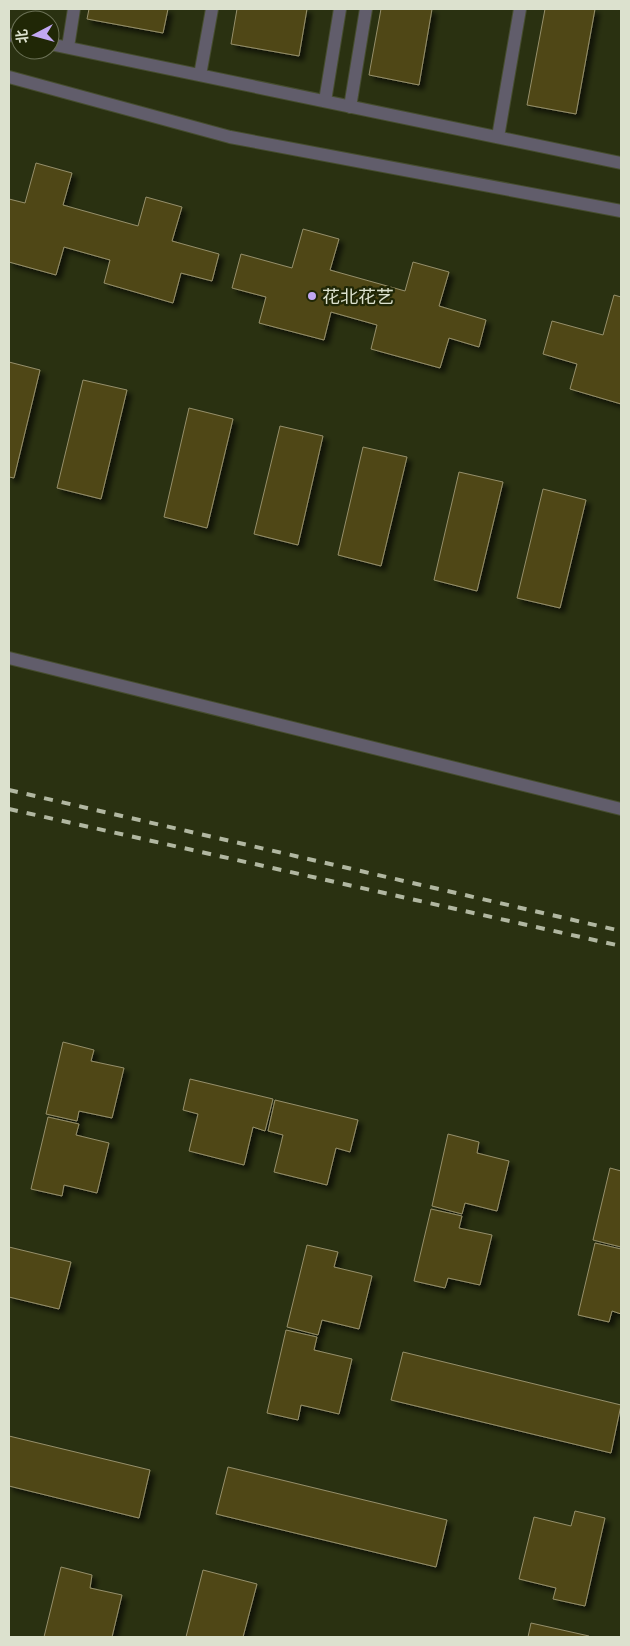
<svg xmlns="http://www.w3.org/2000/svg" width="630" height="1646" font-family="'PT Sans','Noto Sans SC',sans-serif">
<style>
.building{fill:#504715;stroke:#958f6b;filter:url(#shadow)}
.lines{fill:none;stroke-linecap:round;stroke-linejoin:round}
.minor-casing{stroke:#464d2f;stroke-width:14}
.minor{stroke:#615d6b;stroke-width:12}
.rail{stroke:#b1b7a1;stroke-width:4;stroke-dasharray:9 9;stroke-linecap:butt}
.poi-dot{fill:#c2a8f3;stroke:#202706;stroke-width:2}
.labels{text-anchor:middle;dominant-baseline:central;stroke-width:4.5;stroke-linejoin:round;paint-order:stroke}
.poi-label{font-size:18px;fill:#dce1ce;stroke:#202706;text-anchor:start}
</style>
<defs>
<filter id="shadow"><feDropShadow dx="4.5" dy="4.5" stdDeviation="2.5" flood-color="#0009"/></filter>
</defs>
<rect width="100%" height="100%" fill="#2a3111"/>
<path class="building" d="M89,9H168L163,33L87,19Z
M237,9H307L299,56L231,44Z
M381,9H432L419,85L369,75Z
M545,9H595L576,114L527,105Z
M36,163L72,173L63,205L138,226L146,197L182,207L172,241L219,254L212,281L181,273L173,303L104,283L110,260L64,247L56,275L9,262V199L25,203Z
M303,229L339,239L330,270L405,291L413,262L449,272L439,306L486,320L479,347L449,338L440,368L371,349L377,325L331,312L324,340L259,323L266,297L232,288L241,254L292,268Z
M614,295L621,297V404L570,389L577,364L543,354L552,321L603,335Z
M9,362L40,370L14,478L9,477Z
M83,380L127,390L101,499L57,488Z
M189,408L233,419L207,528L164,517Z
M280,426L323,436L298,545L254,534Z
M363,447L407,457L381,566L338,555Z
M459,472L503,482L477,591L434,580Z
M543,489L586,500L560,608L517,598Z
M63,1042L94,1050L91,1061L124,1068L112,1118L79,1111L77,1121L46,1114Z
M190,1079L273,1099L265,1131L253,1127L244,1165L189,1151L198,1114L183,1110Z
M275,1100L358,1120L350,1152L336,1148L327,1185L274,1172L283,1135L268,1131Z
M48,1117L79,1124L76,1135L109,1143L97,1193L64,1185L62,1196L31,1189Z
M448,1134L479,1142L477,1153L509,1161L497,1211L465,1203L462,1214L432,1206Z
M610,1168L621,1171V1247L593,1240Z
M431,1209L462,1216L459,1228L492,1235L480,1285L448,1278L445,1288L414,1281Z
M595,1243L621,1249V1314L612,1311L609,1322L578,1315Z
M307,1245L338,1252L334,1267L372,1276L359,1329L322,1320L318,1335L287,1327Z
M9,1247L71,1262L59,1309L9,1297Z
M286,1330L317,1337L314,1350L352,1359L339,1414L301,1405L298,1420L267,1413Z
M403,1352L621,1405L611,1453L391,1400Z
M9,1436L150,1470L139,1518L9,1486Z
M228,1467L447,1520L436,1567L216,1514Z
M575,1511L605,1518L585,1606L553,1599L556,1588L519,1579L534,1517L571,1526Z
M61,1567L92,1575L90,1588L122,1595L112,1637H44Z
M203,1570L257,1584L243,1637H186Z
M531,1623L589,1636L588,1637H528Z"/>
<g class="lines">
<defs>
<path id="minor" d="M9,35L20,37
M50,44L621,163
M68,47L74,9
M200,75L212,9
M9,77L230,137L621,211
M325,101L340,9
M350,107L366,9
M498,137L520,9
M9,658L621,809"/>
</defs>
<use href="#minor" class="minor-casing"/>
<use href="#minor" class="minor"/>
<path class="rail" d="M9,790L621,931
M9,809L621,946"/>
</g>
<circle class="poi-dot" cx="312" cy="296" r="5"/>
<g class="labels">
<g class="poi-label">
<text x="322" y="296">花北花艺</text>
</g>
</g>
<rect width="630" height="1646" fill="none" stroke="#dce1ce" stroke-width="20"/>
<g transform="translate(35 35) rotate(264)"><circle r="24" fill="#202706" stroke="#6b7156"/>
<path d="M0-4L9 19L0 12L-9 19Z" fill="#c2a8f3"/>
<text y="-8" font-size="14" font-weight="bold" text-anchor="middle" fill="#dce1ce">北</text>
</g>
</svg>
